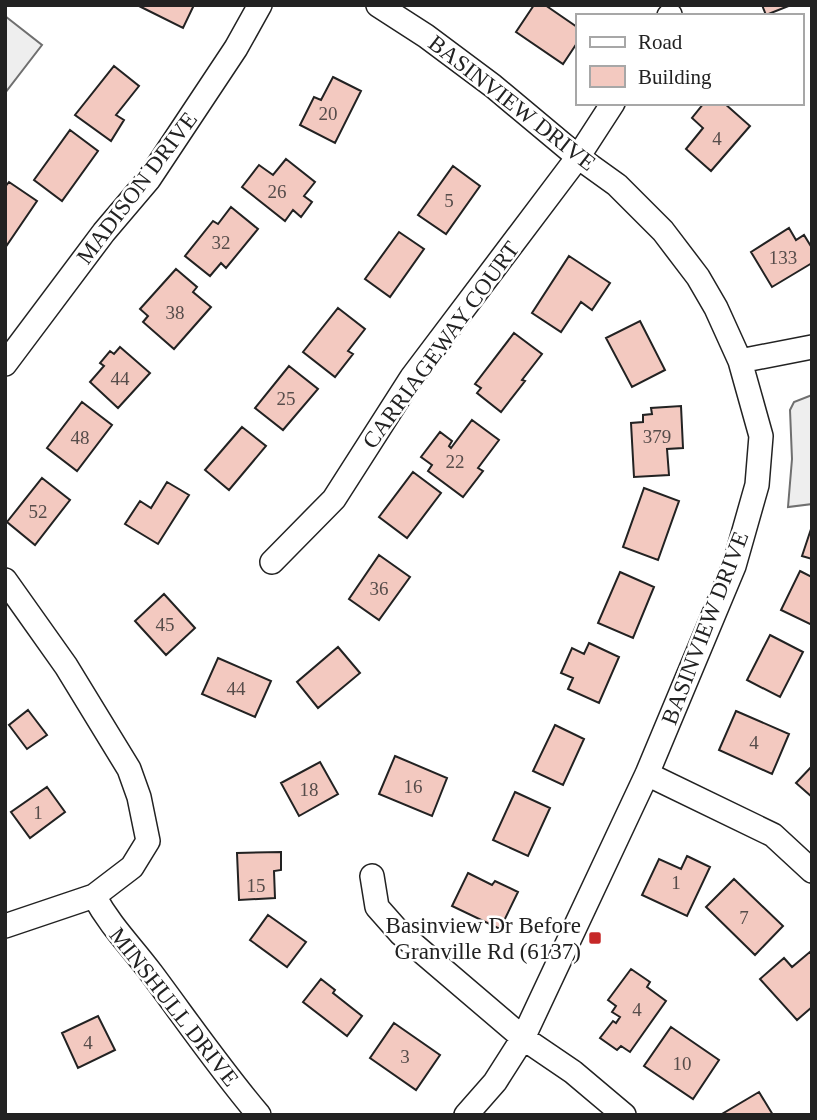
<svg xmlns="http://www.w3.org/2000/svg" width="817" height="1120" font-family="Georgia,serif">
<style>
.green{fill:#eee;stroke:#6f6f6f;stroke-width:2}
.building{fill:#f3c9c0;stroke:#222;stroke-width:2}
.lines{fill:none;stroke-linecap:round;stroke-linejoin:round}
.minor-casing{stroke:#222;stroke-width:26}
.minor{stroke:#fff;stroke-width:23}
.poi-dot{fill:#c62828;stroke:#fff;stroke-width:2.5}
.labels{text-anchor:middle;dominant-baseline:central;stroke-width:5;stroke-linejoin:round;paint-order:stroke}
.number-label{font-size:19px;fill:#564c4a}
.street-label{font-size:23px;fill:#222;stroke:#fff}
.poi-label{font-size:23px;fill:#222;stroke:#fff;text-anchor:end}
</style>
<rect width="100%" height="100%" fill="#fff"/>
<path class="green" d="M5,16L42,45L5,93Z
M812,395V504L788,507L792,459L790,410L794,402Z"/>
<path class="building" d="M137,5H194L183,28Z
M534,5H545L577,27V43L563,64L516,32Z
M762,5H791L766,15Z
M114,66L139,86L116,115L124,120L111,141L75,115Z
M333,77L361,91L335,143L300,125L314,97L321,100Z
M704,103H724L750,126L711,171L686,149L703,128L692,118Z
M70,130L98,151L62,201L34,180Z
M286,159L315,182L304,196L312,202L301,217L293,210L285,221L242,187L259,165L273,175Z
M453,166L480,186L446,234L418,215Z
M9,182L37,201L5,248V187Z
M231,207L258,229L226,268L221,263L210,276L185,256L213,221L218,224Z
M789,228L796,240L804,235L812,248V263L772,287L751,252Z
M399,232L424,249L390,297L365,279Z
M569,256L610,283L592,310L581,302L561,332L532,313Z
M176,269L197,287L193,292L211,307L174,349L143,322L148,316L140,309Z
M338,308L365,329L348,351L353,354L335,377L303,352Z
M640,321L665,370L632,387L606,338Z
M514,333L542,354L522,380L525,381L501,412L477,393L481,388L475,384Z
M120,347L150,373L118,408L90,382L104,366L100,363L110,351L114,354Z
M289,366L318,389L283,430L255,408Z
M82,402L112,425L77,471L47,448Z
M681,406L683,448L667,449L669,475L634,477L631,423L643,422V415L652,414L651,408Z
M472,420L499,440L478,468L483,471L463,497L428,471L432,465L421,457L440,432L452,441L449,446L451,448Z
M242,427L266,446L229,490L205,470Z
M413,472L441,493L407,538L379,517Z
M42,478L70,500L35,545L7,522Z
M167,482L189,495L158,544L125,524L140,501L151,508Z
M644,488L679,501L658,560L623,547Z
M812,526V559L802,556Z
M379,555L410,577L379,620L349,599Z
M800,571L812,577V625L781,610Z
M620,572L654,587L633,638L598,623Z
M164,594L195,628L166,655L135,621Z
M770,635L803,652L780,697L747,680Z
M589,643L619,657L599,703L568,689L573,678L561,673L572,648L584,654Z
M338,647L360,673L318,708L297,682Z
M218,658L271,681L255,717L202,694Z
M28,710L47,735L27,749L9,725Z
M736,711L789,734L772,774L719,750Z
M555,725L584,739L563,785L533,771Z
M395,756L447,778L432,816L379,794Z
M320,762L338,794L299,816L281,783Z
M812,766V797L796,783Z
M47,787L65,812L30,838L11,812Z
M515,792L550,808L528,856L493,840Z
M281,852V870L274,871L275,898L239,900L237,853Z
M687,856L710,867L687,916L642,895L659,859L681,869Z
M468,873L492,885L495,881L518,892L500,929L452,906Z
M734,879L783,926L755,955L706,907Z
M268,915L306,942L287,967L250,940Z
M811,951L812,1007L797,1020L760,979L784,958L792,967Z
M631,969L650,982L647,987L666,1001L630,1052L621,1046L617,1050L600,1038L613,1021L616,1023L620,1017L612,1012L616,1006L608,1000Z
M321,979L335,990L333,993L362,1016L347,1036L303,1002Z
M98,1016L115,1050L78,1068L62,1033Z
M394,1023L440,1055L416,1090L370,1058Z
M671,1027L719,1060L693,1099L644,1066Z
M759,1092L773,1115H723L722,1114Z"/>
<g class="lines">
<defs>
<path id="minor" d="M378,5L426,36L493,86L578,157L617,185L663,231L698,277L716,308L740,361L761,436L757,485L734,566L647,774L523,1038L495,1082L466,1115
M669,16L670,15
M740,361L812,347
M5,364L104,232L149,179L236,48L260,5
M272,562L334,499L412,377L578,157L613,103
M5,580L66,666L129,769L139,797L148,841L132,867L94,896L5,926
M647,774L773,835L812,871
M372,876L377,907L400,933L523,1038L573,1072L624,1115
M94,896C111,927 131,946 152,974C187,1021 220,1069 259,1115"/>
</defs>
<use href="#minor" class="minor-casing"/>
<use href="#minor" class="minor"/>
</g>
<rect class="poi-dot" x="588" y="931" width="14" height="14" rx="3.5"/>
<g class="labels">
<g class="number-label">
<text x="328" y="113">20</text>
<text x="717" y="138">4</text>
<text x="277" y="191">26</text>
<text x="449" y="200">5</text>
<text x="221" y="242">32</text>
<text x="783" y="257">133</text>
<text x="175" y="312">38</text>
<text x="120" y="378">44</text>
<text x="286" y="398">25</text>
<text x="657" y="436">379</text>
<text x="80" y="437">48</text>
<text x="455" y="461">22</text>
<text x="38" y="511">52</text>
<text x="379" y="588">36</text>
<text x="165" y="624">45</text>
<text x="236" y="688">44</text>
<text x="754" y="742">4</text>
<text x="413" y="786">16</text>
<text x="309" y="789">18</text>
<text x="38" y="812">1</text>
<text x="676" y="882">1</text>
<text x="256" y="885">15</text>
<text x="744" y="917">7</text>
<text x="637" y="1009">4</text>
<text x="88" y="1042">4</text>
<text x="405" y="1056">3</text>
<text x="682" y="1063">10</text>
</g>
<g class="street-label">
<text transform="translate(512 103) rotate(38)">BASINVIEW DRIVE</text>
<text transform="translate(137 188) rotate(-53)">MADISON DRIVE</text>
<text transform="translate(441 345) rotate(-54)">CARRIAGEWAY COURT</text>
<text transform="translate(705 628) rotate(-69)">BASINVIEW DRIVE</text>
<text transform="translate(174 1007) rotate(52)">MINSHULL DRIVE</text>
</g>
<g class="poi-label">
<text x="581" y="925">Basinview Dr Before<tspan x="581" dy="26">Granville Rd (6137)</tspan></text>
</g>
</g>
<rect width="817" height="1120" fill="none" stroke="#222222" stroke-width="14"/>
<rect x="576" y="14" width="228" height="91" fill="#ffffff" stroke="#a7a7a7" stroke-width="2"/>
<rect x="590" y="37" width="35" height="10" fill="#ffffff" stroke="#a7a7a7" stroke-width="2"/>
<text x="638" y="49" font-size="21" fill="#222222">Road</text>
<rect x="590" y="66" width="35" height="21" fill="#f3c9c0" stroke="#a7a7a7" stroke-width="2"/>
<text x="638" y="84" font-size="21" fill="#222222">Building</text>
</svg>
